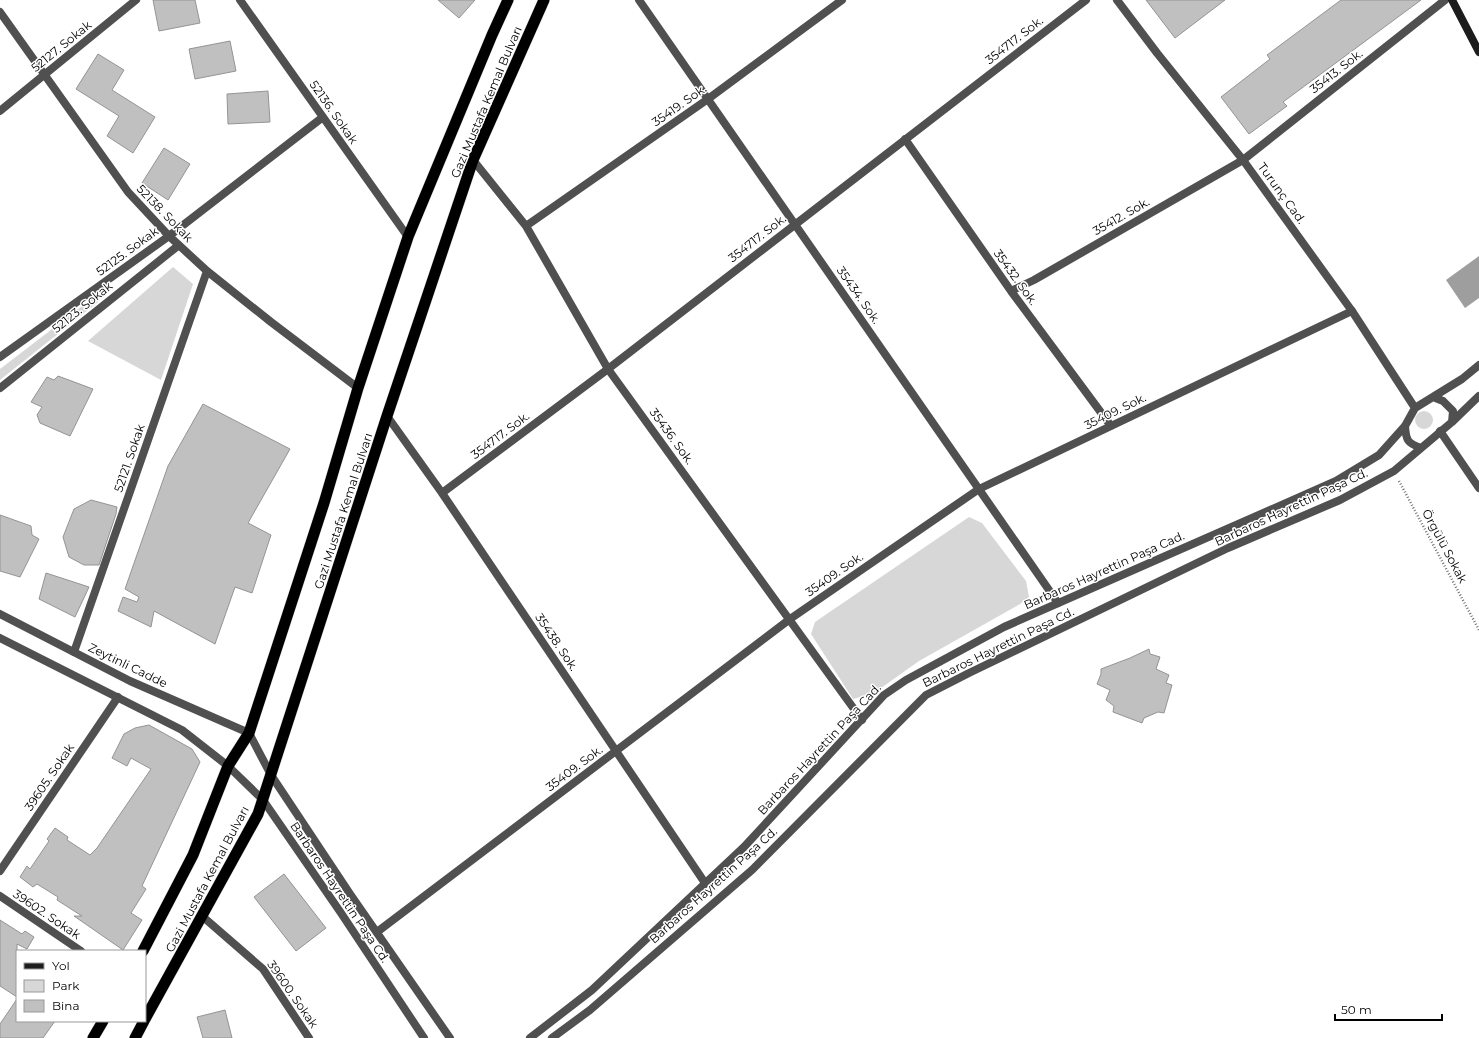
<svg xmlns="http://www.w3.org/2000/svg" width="1479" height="1038" font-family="Montserrat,sans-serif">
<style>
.green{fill:#d7d7d7}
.water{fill:#9e9e9e}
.building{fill:#c0c0c0;stroke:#949494}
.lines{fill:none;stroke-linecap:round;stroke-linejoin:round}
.trunk-casing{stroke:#dbdbdb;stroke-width:12}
.path{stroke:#727272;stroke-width:2.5;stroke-dasharray:1 2;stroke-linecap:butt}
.minor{stroke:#505050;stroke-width:8}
.tertiary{stroke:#505050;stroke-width:8}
.secondary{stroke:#1d1d1d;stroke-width:8}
.trunk{stroke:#000;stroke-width:11}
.labels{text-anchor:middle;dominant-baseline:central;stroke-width:3;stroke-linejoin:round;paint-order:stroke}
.street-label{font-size:12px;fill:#000;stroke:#fff}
</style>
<rect width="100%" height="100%" fill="#fff"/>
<path class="green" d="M173,267L193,284L161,380L88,341Z
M94,297L98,302L0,380V369Z
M1415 420a9 9 0 1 1 18 0a9 9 0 1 1-18 0Z
M969,517L982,523L1026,581L1029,597L1020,604L919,661L874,693L853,699L811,634L815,622Z"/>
<path class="water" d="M1479,256V298L1465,308L1446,280Z"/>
<path class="building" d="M153,0H195L200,23L159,31Z
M438,0H475L459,18Z
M1146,0H1225L1175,38Z
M1341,0H1421L1283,102L1287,106L1249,134L1221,97L1270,59L1267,55Z
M230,41L236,71L195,79L189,49Z
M98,54L124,70L112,90L155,117L133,153L107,136L119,116L76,89Z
M268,91L270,122L228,124L227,94Z
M164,148L190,164L168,200L142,183Z
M58,376L93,389L70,436L40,423L37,415L42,407L31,402L47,377L54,380Z
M203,404L290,449L248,523L271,535L252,593L235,587L215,644L154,611L151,627L118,611L123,597L137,602L139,597L125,589L168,466Z
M91,500L117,507L116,514L99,565H84L69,557L63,537L74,509Z
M0,515L31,526L32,535L39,539L20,577L0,571Z
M46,573L89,587L75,617L39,599Z
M1149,649L1150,654L1160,657L1156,669L1169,675L1166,683L1172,685L1164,713L1158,712L1144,718L1142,723L1113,712L1114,706L1106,700L1110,690L1097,684L1101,674V669L1130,658Z
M149,725L192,749L200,762L142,886L146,889L131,913L142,920L123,950L74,916H82L57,900L58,897L37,884L33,887L20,877L27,866L30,869L49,841L47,839L55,828L68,837L67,840L90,855L97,848L151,769L131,758L127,766L112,758L124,734L135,728Z
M284,874L326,928L296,951L254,897Z
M0,920L22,934L25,931L34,937L27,949L17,944V997L0,986Z
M17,999V1021H55L43,1038H0V1024Z
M225,1010L232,1038H203L197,1017Z"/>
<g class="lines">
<defs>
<path id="trunk" d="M143,951L193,855L228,766L249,733L324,503L358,388L408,237L492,35L508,0
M145,1019L258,814L387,416L473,160L544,0
M93,1038L103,1021
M135,1038L144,1021"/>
</defs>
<use href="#trunk" class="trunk-casing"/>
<path class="path" d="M1399,481L1479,630"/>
<path class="minor" d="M240,0L408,237
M639,0L1058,603
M0,12L128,192L169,236L207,271L271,322L358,388
M0,111L136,0
M905,139L1011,291L1111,426
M473,160L526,226L608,369L862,720
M526,226L708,99L842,0
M1011,291L1034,280L1243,160L1445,0
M0,357L169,236L323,117
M0,388L179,245
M387,416L442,493L705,883
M1440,431L1479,488
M442,493L608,369L1086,0
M74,652L207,271
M0,871L118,697
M0,896L81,951
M202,916L263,969L309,1038
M377,932L790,619L979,489L1352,311"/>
<path class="tertiary" d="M1117,0L1157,53L1243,160L1352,311L1415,408
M1433,397L1443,401L1453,411L1452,422
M1405,426C1406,440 1407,443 1421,448
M0,614L130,681L249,733L271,775L350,894L450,1038
M0,638L182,730L228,766L263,800L341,913L424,1038
M530,1038L592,990L744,847L884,695L906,680L1004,627L1336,481L1379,455L1405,426L1415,408L1462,379L1479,365
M552,1038L590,1010L752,870L926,695L969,673L1228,548L1340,500L1394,471L1452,422L1479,396"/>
<path class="secondary" d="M1452,0L1479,52"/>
<use href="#trunk" class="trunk"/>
</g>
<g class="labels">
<g class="street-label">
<text transform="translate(1014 40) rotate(-38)">354717. Sok.</text>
<text transform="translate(61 46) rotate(-39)">52127. Sokak</text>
<text transform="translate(1336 71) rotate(-38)">35413. Sok.</text>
<text transform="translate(486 102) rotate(-67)">Gazi Mustafa Kemal Bulvarı</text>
<text transform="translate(679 105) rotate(-35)">35419. Sok.</text>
<text transform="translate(334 112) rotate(55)">52136. Sokak</text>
<text transform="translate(1282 193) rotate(54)">Turunç Cad.</text>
<text transform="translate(165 213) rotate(46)">52138. Sokak</text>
<text transform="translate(1121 216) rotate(-30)">35412. Sok.</text>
<text transform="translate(757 238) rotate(-38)">354717. Sok.</text>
<text transform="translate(127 251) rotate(-36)">52125. Sokak</text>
<text transform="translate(1016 277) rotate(54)">35432. Sok.</text>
<text transform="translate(859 295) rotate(55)">35434. Sok.</text>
<text transform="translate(82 307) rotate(-39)">52123. Sokak</text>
<text transform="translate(1115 411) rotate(-26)">35409. Sok.</text>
<text transform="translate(500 435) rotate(-37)">354717. Sok.</text>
<text transform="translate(672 436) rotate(54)">35436. Sok.</text>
<text transform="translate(129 458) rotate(-71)">52121. Sokak</text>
<text transform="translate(1291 507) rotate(-25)">Barbaros Hayrettin Paşa Cd.</text>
<text transform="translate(343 511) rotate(-72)">Gazi Mustafa Kemal Bulvarı</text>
<text transform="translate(1445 546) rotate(62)">Örgülü Sokak</text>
<text transform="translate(1104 570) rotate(-24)">Barbaros Hayrettin Paşa Cad.</text>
<text transform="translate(834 574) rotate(-35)">35409. Sok.</text>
<text transform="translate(557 642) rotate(56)">35438. Sok.</text>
<text transform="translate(998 647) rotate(-26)">Barbaros Hayrettin Paşa Cd.</text>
<text transform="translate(128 665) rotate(26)">Zeytinli Cadde</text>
<text transform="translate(819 749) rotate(-47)">Barbaros Hayrettin Paşa Cad.</text>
<text transform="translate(574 768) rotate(-37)">35409. Sok.</text>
<text transform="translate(49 777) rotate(-56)">39605. Sokak</text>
<text transform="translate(207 879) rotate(-62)">Gazi Mustafa Kemal Bulvarı</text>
<text transform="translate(713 885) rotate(-42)">Barbaros Hayrettin Paşa Cd.</text>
<text transform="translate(340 892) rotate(56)">Barbaros Hayrettin Paşa Cd.</text>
<text transform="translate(47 914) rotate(34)">39602. Sokak</text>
<text transform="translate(293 994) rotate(55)">39600. Sokak</text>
</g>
</g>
<rect x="16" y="950" width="130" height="72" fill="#ffffff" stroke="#999999"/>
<rect x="24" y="963" width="20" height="6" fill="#1d1d1d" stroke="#999999"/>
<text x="52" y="970" font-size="12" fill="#000000">Yol</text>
<rect x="24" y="980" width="20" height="12" fill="#d7d7d7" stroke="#999999"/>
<text x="52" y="990" font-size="12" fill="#000000">Park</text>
<rect x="24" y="1000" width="20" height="12" fill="#c0c0c0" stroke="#999999"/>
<text x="52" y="1010" font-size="12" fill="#000000">Bina</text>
<path d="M1335 1014v6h107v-6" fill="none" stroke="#000000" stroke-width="2"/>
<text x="1341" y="1014" font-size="12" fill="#000000" stroke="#ffffff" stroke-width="3" paint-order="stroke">50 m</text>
</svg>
